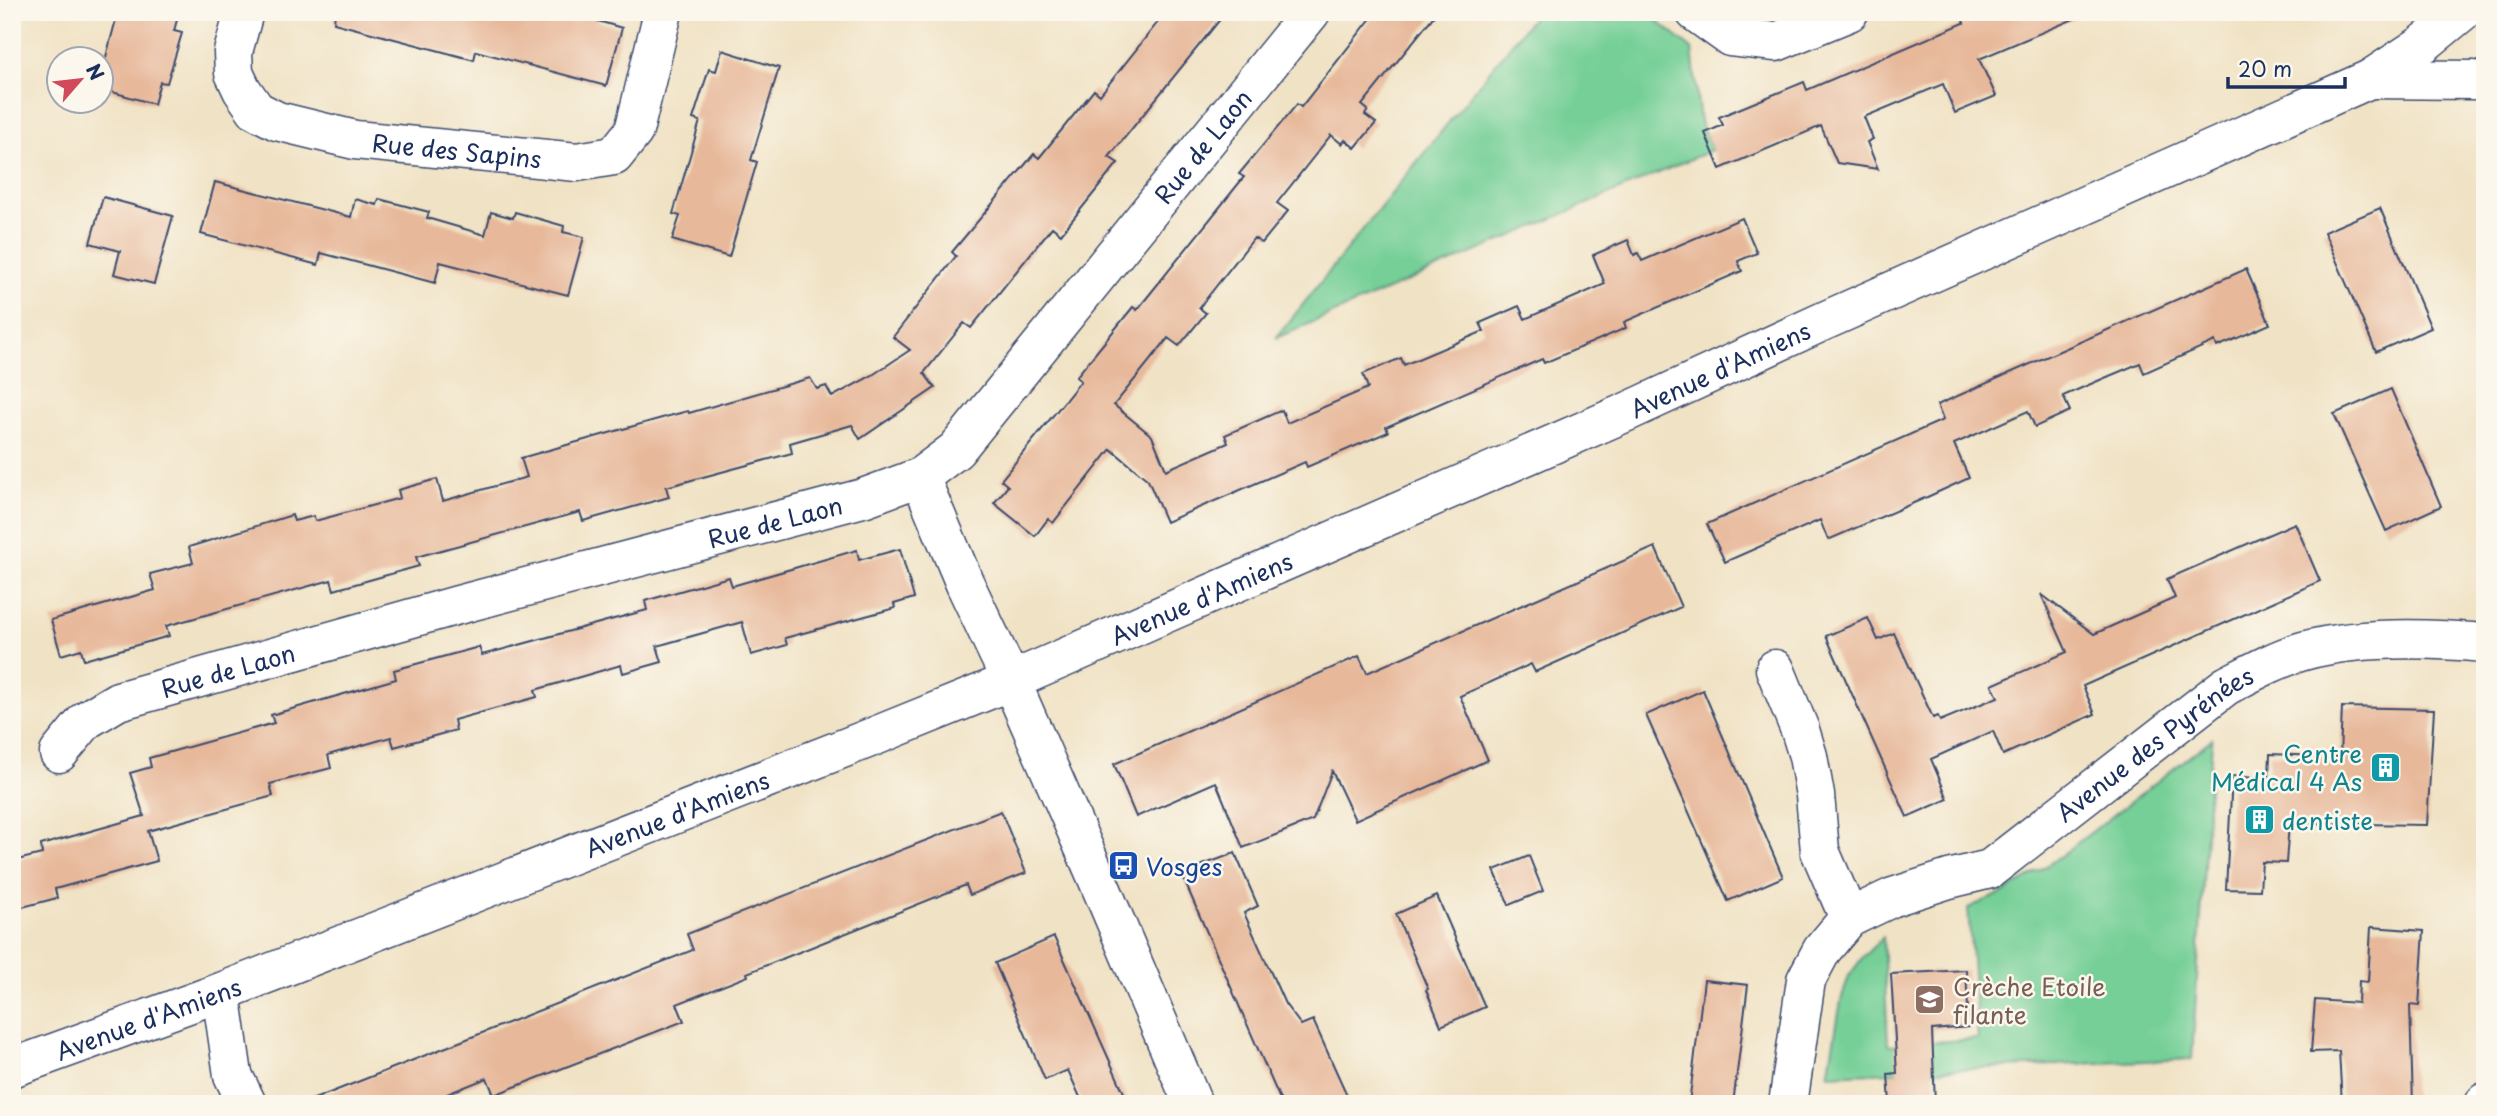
<svg xmlns="http://www.w3.org/2000/svg" width="2497" height="1116" font-family="'Playpen Sans',sans-serif">
<style>
.green{fill:#75cf96;stroke:#487f7a;stroke-width:2}
.building{fill:#e7b89a}
.lines{fill:none;stroke-linecap:round;stroke-linejoin:round}
.minor-casing{stroke:#3b4a6d;stroke-width:41}
.secondary-casing{stroke:#3b4a6d;stroke-width:41}
.minor{stroke:#fff;stroke-width:38}
.secondary{stroke:#fff;stroke-width:38}
.labels{text-anchor:middle;dominant-baseline:central;stroke-width:5;stroke-linejoin:round;paint-order:stroke}
.street-label{font-size:24px;fill:#1b2f5e;stroke:#fbf7ec}
.culture-label{font-size:24px;fill:#0d838f;stroke:#fbf7ec;text-anchor:end}
.transit-label{font-size:24px;fill:#164399;stroke:#fbf7ec;text-anchor:start}
.education-label{font-size:24px;fill:#785e54;stroke:#fbf7ec;text-anchor:start}
</style>
<rect width="100%" height="100%" fill="#fbf7ec"/>
<filter id="ink" filterUnits="userSpaceOnUse"><feTurbulence type="fractalNoise" baseFrequency=".0143" numOctaves="2"/><feDisplacementMap in="SourceGraphic" scale="14" xChannelSelector="R" yChannelSelector="G"/><feConvolveMatrix kernelMatrix="1 2 1 2 8 2 1 2 1" color-interpolation-filters="sRGB"/></filter>
<filter id="wash" filterUnits="userSpaceOnUse"><feTurbulence type="fractalNoise" baseFrequency=".00686" numOctaves="4" result="noise"/><feDisplacementMap in="SourceGraphic" scale="28" xChannelSelector="R" yChannelSelector="G"/><feGaussianBlur stdDeviation="1.57" result="paint"/><feColorMatrix in="noise" values="0 0 0 0 0 0 0 0 0 0 0 0 0 0 0 0 0 1.4 0 .05"/><feComposite in="paint" operator="in"/></filter>
<g filter="url(#wash)">
<rect width="100%" height="100%" fill="#f0e2c4"/>
<path class="green" d="M1537,12H1646L1692,49L1700,122L1712,150L1276,338Z
M2212,739L2192,1059L1828,1075L1841,1001L1849,976L1863,957L1883,937L1888,1045L1978,1039L1968,908L2007,891L2058,858Z"/>
<g id="blocks">
<path class="building" d="M118,12H179L174,31L182,33L167,83L160,82L154,104L102,89V72Z
M335,12H600L598,21L622,28L606,86L476,51L474,60L334,23Z
M1166,12H1226L1109,157L1118,163L1061,234L1052,227L971,328L964,323L924,373L935,388L860,439L852,425L790,443L792,453L666,487L669,497L583,521L580,512L416,557L419,566L334,590L331,580L166,626L169,636L84,660L81,649L61,655L51,620L155,590L150,574L193,563L189,547L292,515L294,521L314,516L315,521L400,498L398,490L437,479L443,501L527,477L521,458L669,416L688,411L689,413L810,378L817,389L826,386L832,397L871,376L910,350L893,337L956,256L952,252L1034,154L1039,158L1094,90L1100,95Z
M1376,12H1437L1362,105L1368,110L1365,115L1376,123L1355,148L1345,140L1342,144L1331,135L1277,203L1288,211L1262,243L1254,238L1199,308L1206,313L1179,346L1168,338L1114,405L1152,436L1166,470L1228,443L1225,435L1282,410L1287,423L1368,388L1363,374L1401,358L1404,365L1484,331L1480,323L1519,306L1525,319L1605,284L1593,255L1628,240L1634,255L1638,253L1642,261L1742,218L1757,253L1738,261L1742,271L1624,322L1626,328L1544,363L1542,359L1386,427L1388,432L1307,467L1305,462L1166,522L1148,480L1111,449L1053,523L1048,519L1035,536L994,503L1008,486L1001,480L1081,381L1076,377L1133,307L1137,310L1244,177L1239,174L1297,104L1301,107Z
M1960,12L2088,13L1979,59L1996,96L1955,113L1943,84L1864,117L1873,139L1867,142L1878,169L1837,163L1821,126L1720,169L1705,133L1723,125L1719,117L1804,82L1807,90L1964,23Z
M722,50L779,68L751,160L757,162L729,257L672,240L680,216L673,214L700,121L693,119L709,69L716,71Z
M215,182L351,217L355,199L377,205L379,199L429,212L427,218L485,235L491,212L513,218L515,212L564,226L563,232L584,237L568,295L440,262L435,283L321,253L318,265L201,234Z
M103,197L173,216L154,284L114,274L120,251L90,243Z
M2380,208L2431,328L2376,352L2324,232Z
M2246,269L2270,324L2217,347L2215,341L2144,373L2140,363L2100,380L2063,396L2070,411L2035,427L2028,411L1954,444L1969,478L1925,498L1828,540L1820,520L1725,562L1707,524L1943,420L1937,405Z
M2391,389L2441,506L2386,531L2334,414Z
M2295,523L2320,581L2083,686L2095,714L2003,755L1993,731L1931,759L1948,799L1907,817L1826,636L1868,618L1878,640L1894,633L1933,718L1938,716L1940,721L1998,697L1992,685L2067,652L2041,594L2094,634L2175,598L2167,579Z
M1655,547L1681,607L1535,672L1531,664L1460,696L1488,760L1355,820L1332,771L1313,820L1243,848L1216,782L1136,817L1114,764L1359,656L1367,673Z
M900,549L914,598L894,604L895,608L785,638L787,645L751,655L742,622L657,646L662,662L623,673L621,665L535,690L537,697L454,720L456,730L394,747L391,737L328,755L331,768L270,784L273,796L148,831L157,861L55,889L57,898L15,909L17,860L42,854L41,845L144,816L130,773L151,767L149,758L274,723L271,715L396,679L394,670L479,647L482,655L647,610L645,601L729,577L732,586L857,550L859,560Z
M1703,690L1783,877L1728,901L1646,715Z
M2342,707L2434,709L2427,825L2289,823L2286,863L2262,862L2260,890L2226,889L2232,776L2269,779L2270,754L2340,757Z
M1001,811L1026,873L970,895L966,885L747,973L748,976L677,1004L684,1021L494,1095L487,1078L422,1104H309V1101L693,950L687,934Z
M1235,853L1258,906L1244,913L1285,1004L1301,1025L1313,1020L1351,1104H1282L1181,873Z
M1529,856L1543,891L1509,905L1494,870Z
M1437,896L1485,1007L1441,1026L1426,990L1428,989L1396,914Z
M2371,927L2424,931L2419,1006L2410,1005L2413,1104H2342L2339,1051L2311,1052L2315,1000L2358,1003L2359,981L2368,982Z
M1054,937L1082,999L1129,1104H1083L1068,1070L1045,1080L995,963Z
M1966,970L1969,1027L1932,1030L1935,1104H1890L1888,1074L1897,1073L1891,974Z
M1704,980L1748,985L1733,1104H1689Z"/>
</g>
</g>
<g filter="url(#ink)">
<use href="#blocks" fill-opacity="0" stroke="#3b4a6d" stroke-width="2"/>
<g class="lines">
<defs>
<g id="minor">
<path id="s1" d="M244,12L233,52L234,73L242,90L256,110L277,121L355,140L577,162L614,156L634,131L663,12"/>
<path d="M1695,12L1730,37L1776,42L1849,12"/>
<path d="M920,477L965,584L1011,681L1097,878L1193,1104"/>
<path d="M1775,669L1800,730L1808,756L1815,795L1820,851L1849,918"/>
<path id="s2" d="M59,753L86,720L118,701L458,605L863,498L920,477L956,450L1311,12"/>
<path d="M221,992L233,1075L247,1104"/>
<path id="s3" d="M1788,1104L1806,980L1822,950L1849,918L1893,897L1949,879L1990,869L2226,686C2251,673 2276,659 2303,651C2357,636 2429,638 2485,643"/>
</g>
<g id="secondary">
<path d="M2370,79L2474,80"/>
<path id="s4" d="M12,1068L221,992L875,736L1011,681L1629,411L1824,321L2370,79L2423,44L2462,12"/>
<path d="M2485,1104V1102"/>
</g>
</defs>
<use href="#minor" class="minor-casing"/>
<use href="#secondary" class="secondary-casing"/>
<use href="#minor" class="minor"/>
<use href="#secondary" class="secondary"/>
</g>
</g>
<defs>
<symbol id="building-square" viewBox="-11 -11 22 22"><rect x="-9" y="-9" width="18" height="18" rx="4" fill="#0f9aa8" stroke="#fbf7ec"/><path d="M-4-6H4V6H1V3H-1V6H-4ZM-2.5-4.3h1.7v1.8h-1.7ZM.8-4.3h1.7v1.8H.8ZM-2.5-1h1.7V.8h-1.7ZM.8-1h1.7V.8H.8Z" fill="#fff"/></symbol>
<symbol id="bus-square" viewBox="-11 -11 22 22"><rect x="-9" y="-9" width="18" height="18" rx="4" fill="#1a4fb4" stroke="#fbf7ec"/><path d="M-5-6H5V4H4V6H2V4H-2V6H-4V4H-5ZM-3.5-4V0h7V-4ZM-3.5 1.2v1.5H-2V1.2ZM2 1.2v1.5H3.5V1.2Z" fill="#fff"/></symbol>
<symbol id="school-square" viewBox="-11 -11 22 22"><rect x="-9" y="-9" width="18" height="18" rx="4" fill="#8d6e63" stroke="#fbf7ec"/><path d="M0-5L7-2L0 1L-7-2ZM-4 1L0 2.5L4 1V4Q0 6-4 4Z" fill="#fff"/></symbol>
</defs>
<g fill-rule="evenodd">
<use href="#building-square" x="2368" y="750" width="35" height="35"/>
<use href="#building-square" x="2242" y="802" width="35" height="35"/>
<use href="#bus-square" x="1106" y="848" width="35" height="35"/>
<use href="#school-square" x="1912" y="982" width="35" height="35"/>
</g>
<g class="labels">
<g class="street-label">
<text stroke="none"><textPath href="#s2" startOffset="1349">Rue de Laon</textPath></text>
<text stroke="none"><textPath href="#s1" startOffset="312">Rue des Sapins</textPath></text>
<text stroke="none"><textPath href="#s4" startOffset="1846">Avenue d'Amiens</textPath></text>
<text stroke="none"><textPath href="#s2" startOffset="761">Rue de Laon</textPath></text>
<text stroke="none"><textPath href="#s4" startOffset="1279">Avenue d'Amiens</textPath></text>
<text stroke="none"><textPath href="#s2" startOffset="194">Rue de Laon</textPath></text>
<text stroke="none"><textPath href="#s3" startOffset="558">Avenue des Pyrénées</textPath></text>
<text stroke="none"><textPath href="#s4" startOffset="712">Avenue d'Amiens</textPath></text>
<text stroke="none"><textPath href="#s4" startOffset="145">Avenue d'Amiens</textPath></text>
</g>
<g class="culture-label">
<text x="2362" y="753">Centre<tspan x="2362" dy="28">Médical 4 As</tspan></text>
<text x="2282" y="820" text-anchor="start">dentiste</text>
</g>
<g class="transit-label">
<text x="1146" y="866">Vosges</text>
</g>
<g class="education-label">
<text x="1953" y="986">Crèche Etoile<tspan x="1953" dy="28">filante</tspan></text>
</g>
</g>
<rect width="2497" height="1116" fill="none" stroke="#fbf7ec" stroke-width="42"/>
<g transform="translate(80 80) rotate(62)"><circle r="33" fill="#fbf7ec" stroke="#a1a7b3" stroke-width="2"/>
<path d="M0-5L12 26L0 18L-12 26Z" fill="#d1495b"/>
<text y="-10" font-size="19" font-weight="bold" text-anchor="middle" fill="#1b2f5e">N</text>
</g>
<path d="M2228 77v10h117v-10" fill="none" stroke="#1b2f5e" stroke-width="3.5"/>
<text x="2238" y="77" font-size="21" fill="#1b2f5e" stroke="#fbf7ec" stroke-width="5" paint-order="stroke">20 m</text>
</svg>
